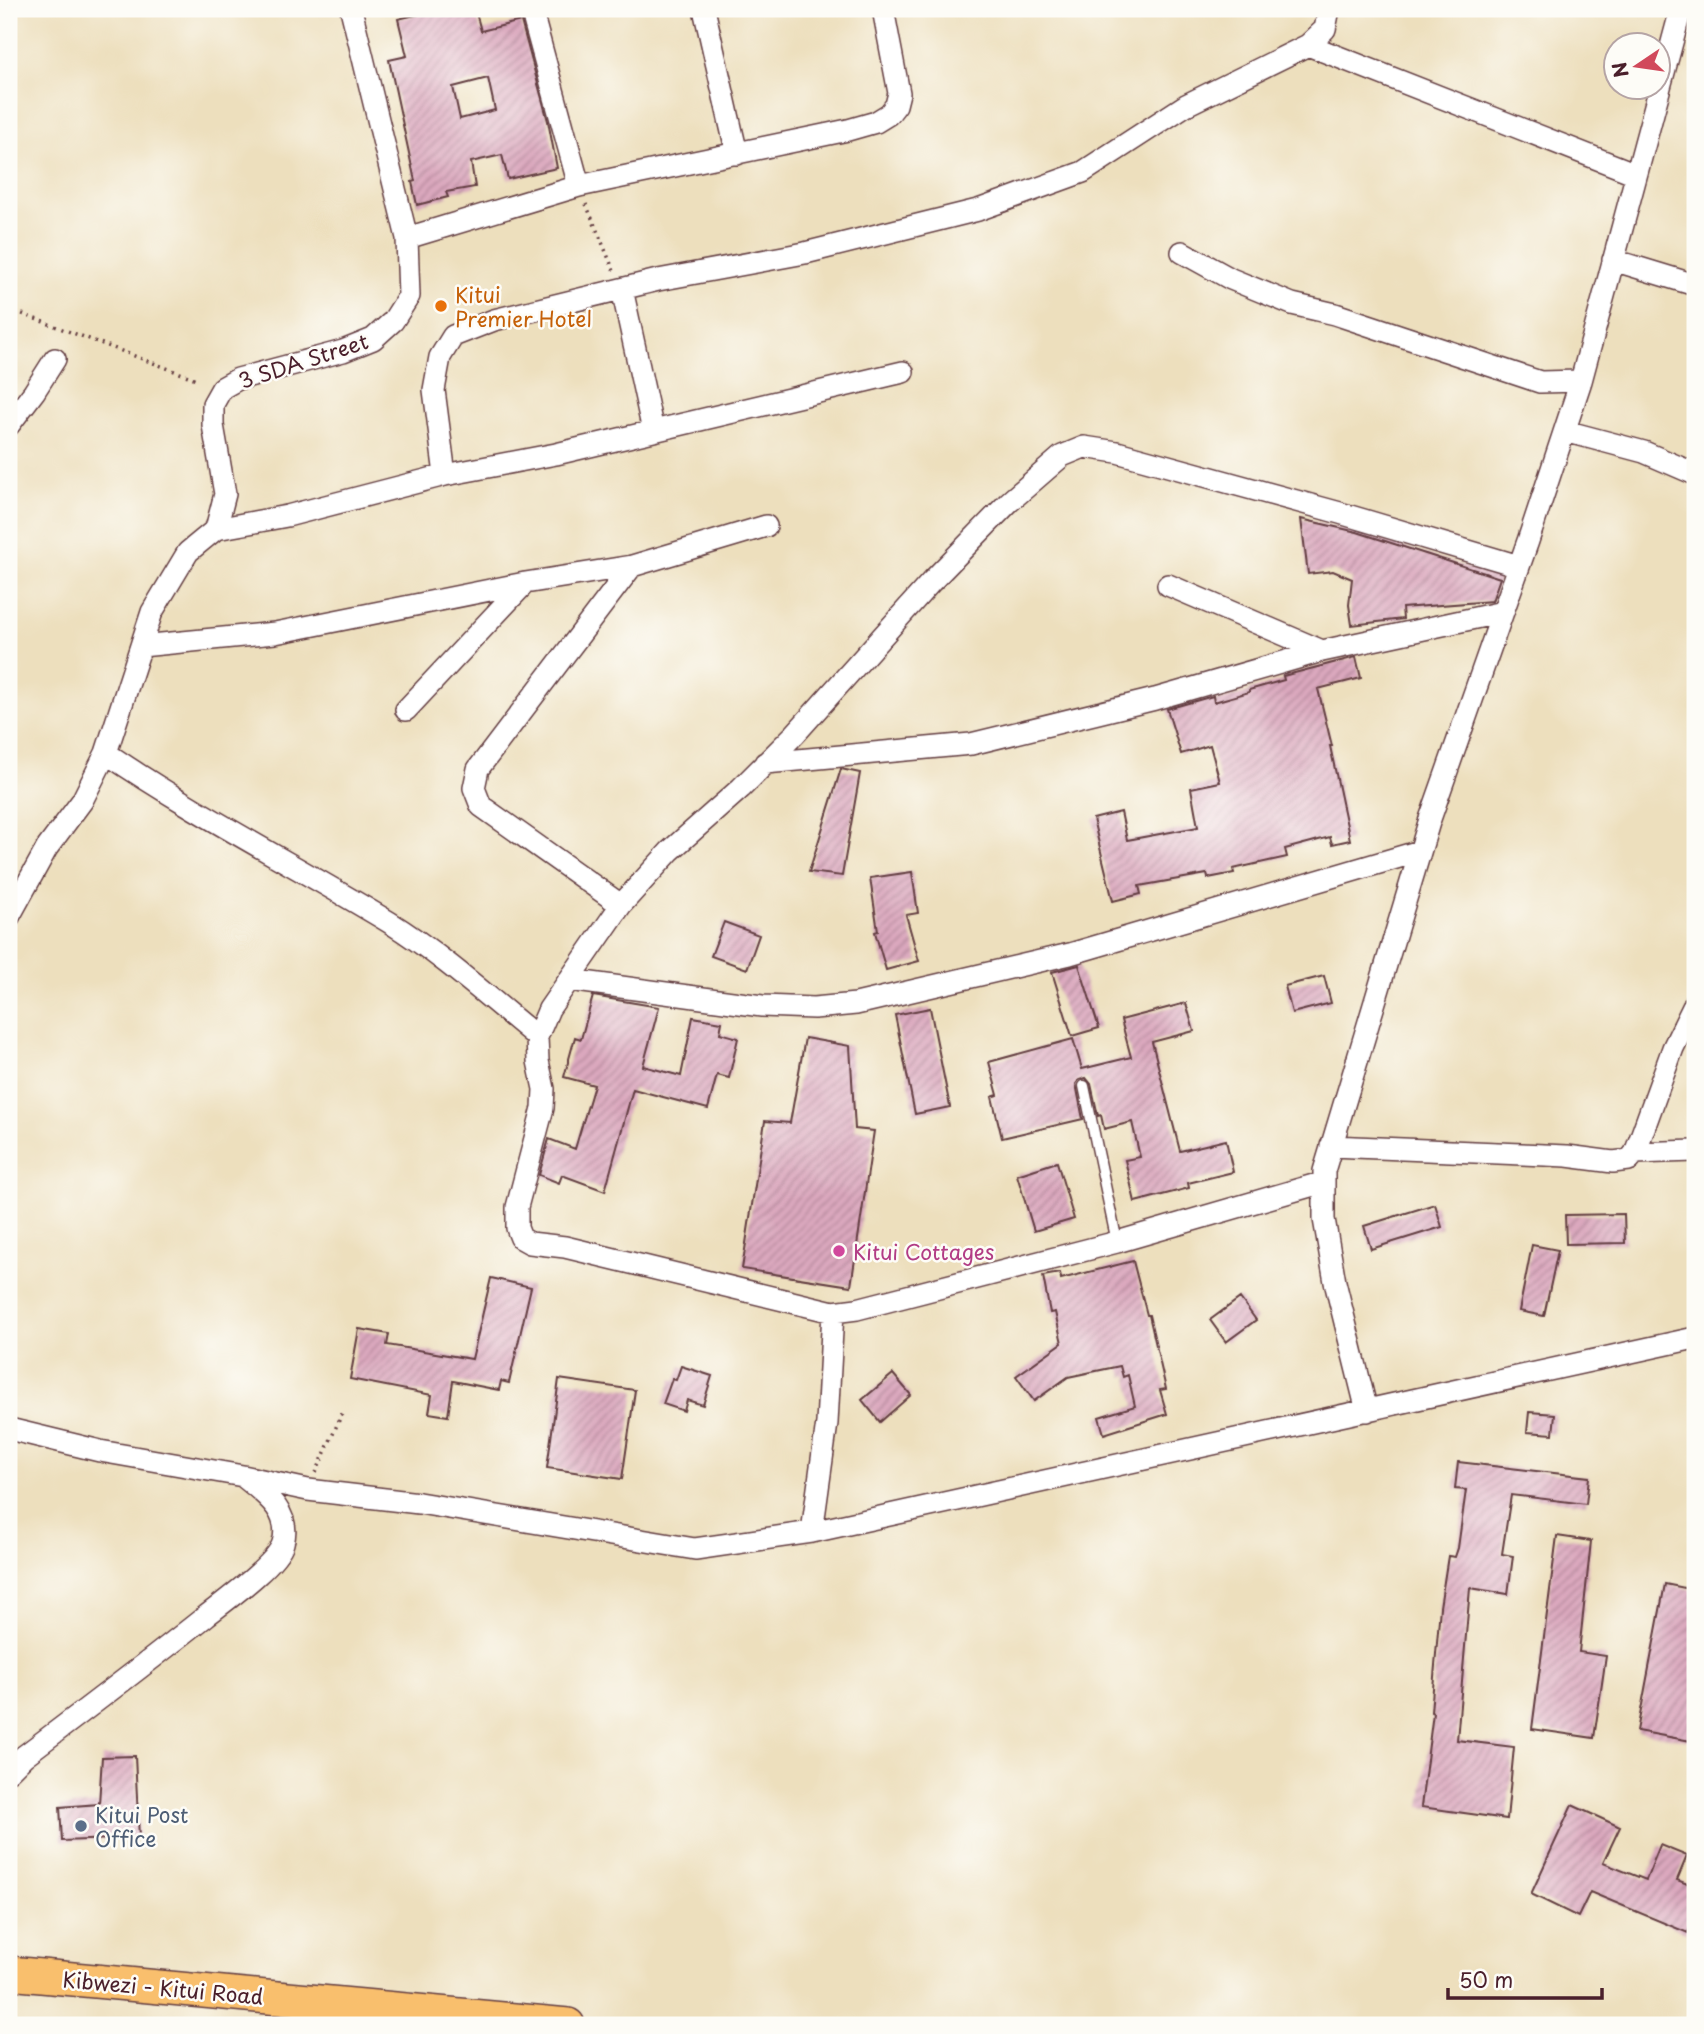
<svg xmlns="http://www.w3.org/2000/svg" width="1704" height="2034" font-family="'Playpen Sans',sans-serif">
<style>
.building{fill:url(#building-hatch);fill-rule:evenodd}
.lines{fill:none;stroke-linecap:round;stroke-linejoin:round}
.service-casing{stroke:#623c41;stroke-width:13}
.minor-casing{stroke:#623c41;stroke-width:24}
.primary-casing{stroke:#623c41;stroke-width:36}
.path{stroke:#623c41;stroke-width:3.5;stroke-dasharray:2 5;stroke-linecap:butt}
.service{stroke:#fff;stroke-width:10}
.minor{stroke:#fff;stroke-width:21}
.primary{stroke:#f9bf6d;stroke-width:33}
.food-dot{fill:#e8710a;stroke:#fdfcf7;stroke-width:2.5}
.hotel-dot{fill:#d1479c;stroke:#fdfcf7;stroke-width:2.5}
.service-dot{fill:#5c6f8a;stroke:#fdfcf7;stroke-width:2.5}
.labels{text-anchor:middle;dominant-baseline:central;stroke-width:5;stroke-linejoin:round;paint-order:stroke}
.food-label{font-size:21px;fill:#c56008;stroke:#fdfcf7;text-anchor:start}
.street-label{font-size:21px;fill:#4a1f2b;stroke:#fdfcf7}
.hotel-label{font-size:21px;fill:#b23c85;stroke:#fdfcf7;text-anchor:start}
.service-label{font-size:21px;fill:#4e5e75;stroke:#fdfcf7;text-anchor:start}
</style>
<defs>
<pattern id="building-hatch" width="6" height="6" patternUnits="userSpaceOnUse" patternTransform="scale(1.75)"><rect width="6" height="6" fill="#dba8be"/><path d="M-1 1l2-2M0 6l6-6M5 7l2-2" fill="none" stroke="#b4889b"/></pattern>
</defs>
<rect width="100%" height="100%" fill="#fdfcf7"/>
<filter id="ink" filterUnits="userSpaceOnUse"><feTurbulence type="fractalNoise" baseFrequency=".0143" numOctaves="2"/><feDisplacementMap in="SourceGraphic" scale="14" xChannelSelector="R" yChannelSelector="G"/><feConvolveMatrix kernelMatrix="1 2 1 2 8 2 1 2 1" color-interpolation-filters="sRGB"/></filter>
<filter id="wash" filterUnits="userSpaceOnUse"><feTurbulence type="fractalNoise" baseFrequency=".00686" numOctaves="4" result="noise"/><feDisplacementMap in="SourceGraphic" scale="28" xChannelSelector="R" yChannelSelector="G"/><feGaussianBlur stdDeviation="1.57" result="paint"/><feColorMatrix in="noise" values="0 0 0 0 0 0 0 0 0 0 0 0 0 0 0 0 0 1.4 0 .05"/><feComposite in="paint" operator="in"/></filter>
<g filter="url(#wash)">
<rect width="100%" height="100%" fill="#eddfbd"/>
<g id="blocks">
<path class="building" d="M441,9H475L481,31L521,21L548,121L557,168L508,179L502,155L471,162L475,187L446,192L448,197L417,205L412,182L415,181L389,60L407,56L398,19ZM488,78L495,110L460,119L453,87Z
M1301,519L1357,532L1500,578L1492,601L1402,608L1403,619L1352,625L1349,605L1352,579L1333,571L1308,574Z
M1356,657L1361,678L1318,689L1332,746H1330L1350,840L1332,844L1330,837L1285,849L1287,857L1233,869L1234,873L1208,878L1207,874L1139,886L1141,894L1113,901L1093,819L1121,812L1127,840L1198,827L1191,788L1220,782L1210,745L1181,754L1167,709L1213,696L1214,702L1249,692V690L1284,680L1283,676Z
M841,769L860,773L842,876L809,872Z
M912,872L918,913L906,915L919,961L886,970L875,932L878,931L870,878Z
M724,922L759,935L747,969L711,956Z
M1079,965L1099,1028L1072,1036L1052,972Z
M1324,976L1331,1003L1292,1013L1285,986Z
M593,996L659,1007L643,1066L681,1076L693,1017L722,1022L720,1033L738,1038L729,1078L717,1075L708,1109L633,1089L605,1191L562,1175L559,1183L539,1175L549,1139L575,1149L594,1085L564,1077L575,1037L581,1039Z
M1186,1003L1194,1031L1152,1042L1180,1151L1226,1140L1233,1172L1188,1183L1189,1188L1135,1202L1125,1160L1140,1157L1132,1122L1104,1129L1101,1115L1098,1116L1091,1084L1086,1078L1079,1080L1076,1084L1083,1119L1002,1138L992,1097L998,1095L989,1062L1073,1039L1082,1069L1131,1057L1121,1020Z
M930,1008L950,1107L915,1114L895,1015Z
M805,1038L850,1046L855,1129L874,1131L851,1286L742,1269L765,1121L790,1123Z
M1057,1162L1074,1219L1034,1231L1017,1175Z
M1435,1204L1442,1227L1371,1249L1364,1226Z
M1624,1214L1625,1243L1566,1244L1565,1215Z
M1532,1245L1558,1250L1544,1316L1519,1311Z
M1133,1261L1147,1315H1149L1166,1389L1160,1390L1167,1414L1104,1434L1099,1417L1135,1406L1128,1375L1123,1377L1120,1366L1068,1377L1034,1401L1016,1376L1062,1343L1055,1312L1050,1313L1043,1276L1060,1273L1061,1279Z
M491,1278L531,1287L509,1383L501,1381L499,1390L453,1381L448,1416L429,1413L432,1395L350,1379L359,1329L389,1334L387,1345L472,1359Z
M1240,1298L1256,1320L1226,1342L1210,1320Z
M681,1366L712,1376L703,1405L687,1400L684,1411L663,1404L672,1379L676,1380Z
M893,1374L911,1395L880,1422L862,1400Z
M559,1379L635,1390L622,1479L547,1468Z
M1529,1412L1555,1414L1553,1434L1527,1432Z
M1458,1462L1589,1477L1586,1504L1511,1495L1502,1554L1513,1556L1508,1594L1470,1588L1457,1740L1514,1747L1507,1819L1421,1807L1433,1713L1431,1712L1440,1607L1448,1556L1455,1557L1458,1548L1466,1490L1455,1489Z
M1557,1536L1591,1541L1579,1652L1606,1656L1594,1738L1532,1729Z
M1665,1584L1695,1590V1718L1691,1741L1637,1731Z
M135,1756L139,1838L62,1841L60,1807L99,1804L102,1757Z
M1572,1805L1620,1827L1603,1863L1646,1880L1660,1845L1687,1856L1677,1880L1695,1887V1916L1688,1933L1590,1892L1578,1917L1531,1894Z"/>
</g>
</g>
<g filter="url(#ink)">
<use href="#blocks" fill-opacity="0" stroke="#623c41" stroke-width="2"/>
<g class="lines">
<defs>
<path id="service" d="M1084,1086L1117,1242"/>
<path id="minor" d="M531,9L579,186
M704,9L737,154
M1308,45L1636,174
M407,238L579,186L848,130L876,122L889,114L896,105L899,93L883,9
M1182,252L1231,279L1292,304L1335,314L1540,382L1581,381
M1613,260L1695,285
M622,289L653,431
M9,425L34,392L55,359
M1565,431L1644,452L1695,474
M445,475L434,390L440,357L453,336L494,320L658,280L805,253L978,210L1083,172L1186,105L1308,45L1325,29L1329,9
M216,529L287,516L445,475L556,454L903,372
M1168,585L1322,651
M141,646L275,633L525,583L632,566L766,526
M406,710L525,583
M106,753C197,815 295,865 389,922C442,955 489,998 537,1037
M765,763L971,744L1155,699L1322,651L1503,612
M621,905L481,806L474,788L478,769L632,566
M9,917L47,848L82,801L106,753L152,612L188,552L216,529L225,494L213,425V404L222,388L238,379L343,351L373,339L393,321L409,296L407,238L351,9
M569,980L762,1006L814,1008L856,1004L1070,954L1420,851
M1331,1146L1567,1156L1613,1162L1629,1160L1635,1153L1673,1048L1695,1003
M1635,1153L1695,1151
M833,1312L565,1247L530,1243L521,1238L517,1228V1207L543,1108L544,1089L538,1061L537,1037L549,1009L621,905L670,851L741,788L795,734L931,582L1009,502L1062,456L1084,447L1117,452L1340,513L1519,566
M1367,1411L1335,1282L1324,1219V1171L1430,819L1528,541L1581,381L1681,9
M9,1429L100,1451L243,1476L308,1490L419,1503L695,1549L812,1532L1695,1338
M812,1532L827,1423L833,1312L857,1309L1117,1242L1324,1182
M9,1771L24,1756C85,1710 146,1664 206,1616C225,1601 277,1564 283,1543C292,1513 265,1494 245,1478"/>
<path id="primary" d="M9,1973L568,2025"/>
</defs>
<use href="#service" class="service-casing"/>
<use href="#minor" class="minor-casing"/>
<use href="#primary" class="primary-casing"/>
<path class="path" d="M586,204L614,271
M9,309L196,379
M316,1473L344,1409"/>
<use href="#service" class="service"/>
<use href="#minor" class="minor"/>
<use href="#primary" class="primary"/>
</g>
</g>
<circle class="food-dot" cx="441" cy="306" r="7"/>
<circle class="hotel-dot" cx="839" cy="1251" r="7"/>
<circle class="service-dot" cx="81" cy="1826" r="7"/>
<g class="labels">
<g class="food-label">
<text x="455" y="294">Kitui<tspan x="455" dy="24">Premier Hotel</tspan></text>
</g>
<g class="street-label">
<text transform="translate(303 360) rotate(-18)">3 SDA Street</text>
<text transform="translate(163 1987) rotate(5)">Kibwezi - Kitui Road</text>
</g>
<g class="hotel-label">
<text x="853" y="1251">Kitui Cottages</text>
</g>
<g class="service-label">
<text x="95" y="1814">Kitui Post<tspan x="95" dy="24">Office</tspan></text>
</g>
</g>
<rect width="1704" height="2034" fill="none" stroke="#fdfcf7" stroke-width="35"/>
<g transform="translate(1637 66) rotate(257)"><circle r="33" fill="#fdfcf7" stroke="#b5a4a5" stroke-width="2"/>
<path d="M0-5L12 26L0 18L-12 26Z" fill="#d1495b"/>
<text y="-10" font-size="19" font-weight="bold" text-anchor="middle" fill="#4a1f2b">N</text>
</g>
<path d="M1448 1988v10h154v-10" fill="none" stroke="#4a1f2b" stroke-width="3.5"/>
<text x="1459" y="1988" font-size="21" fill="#4a1f2b" stroke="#fdfcf7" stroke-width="5" paint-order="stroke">50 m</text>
</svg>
